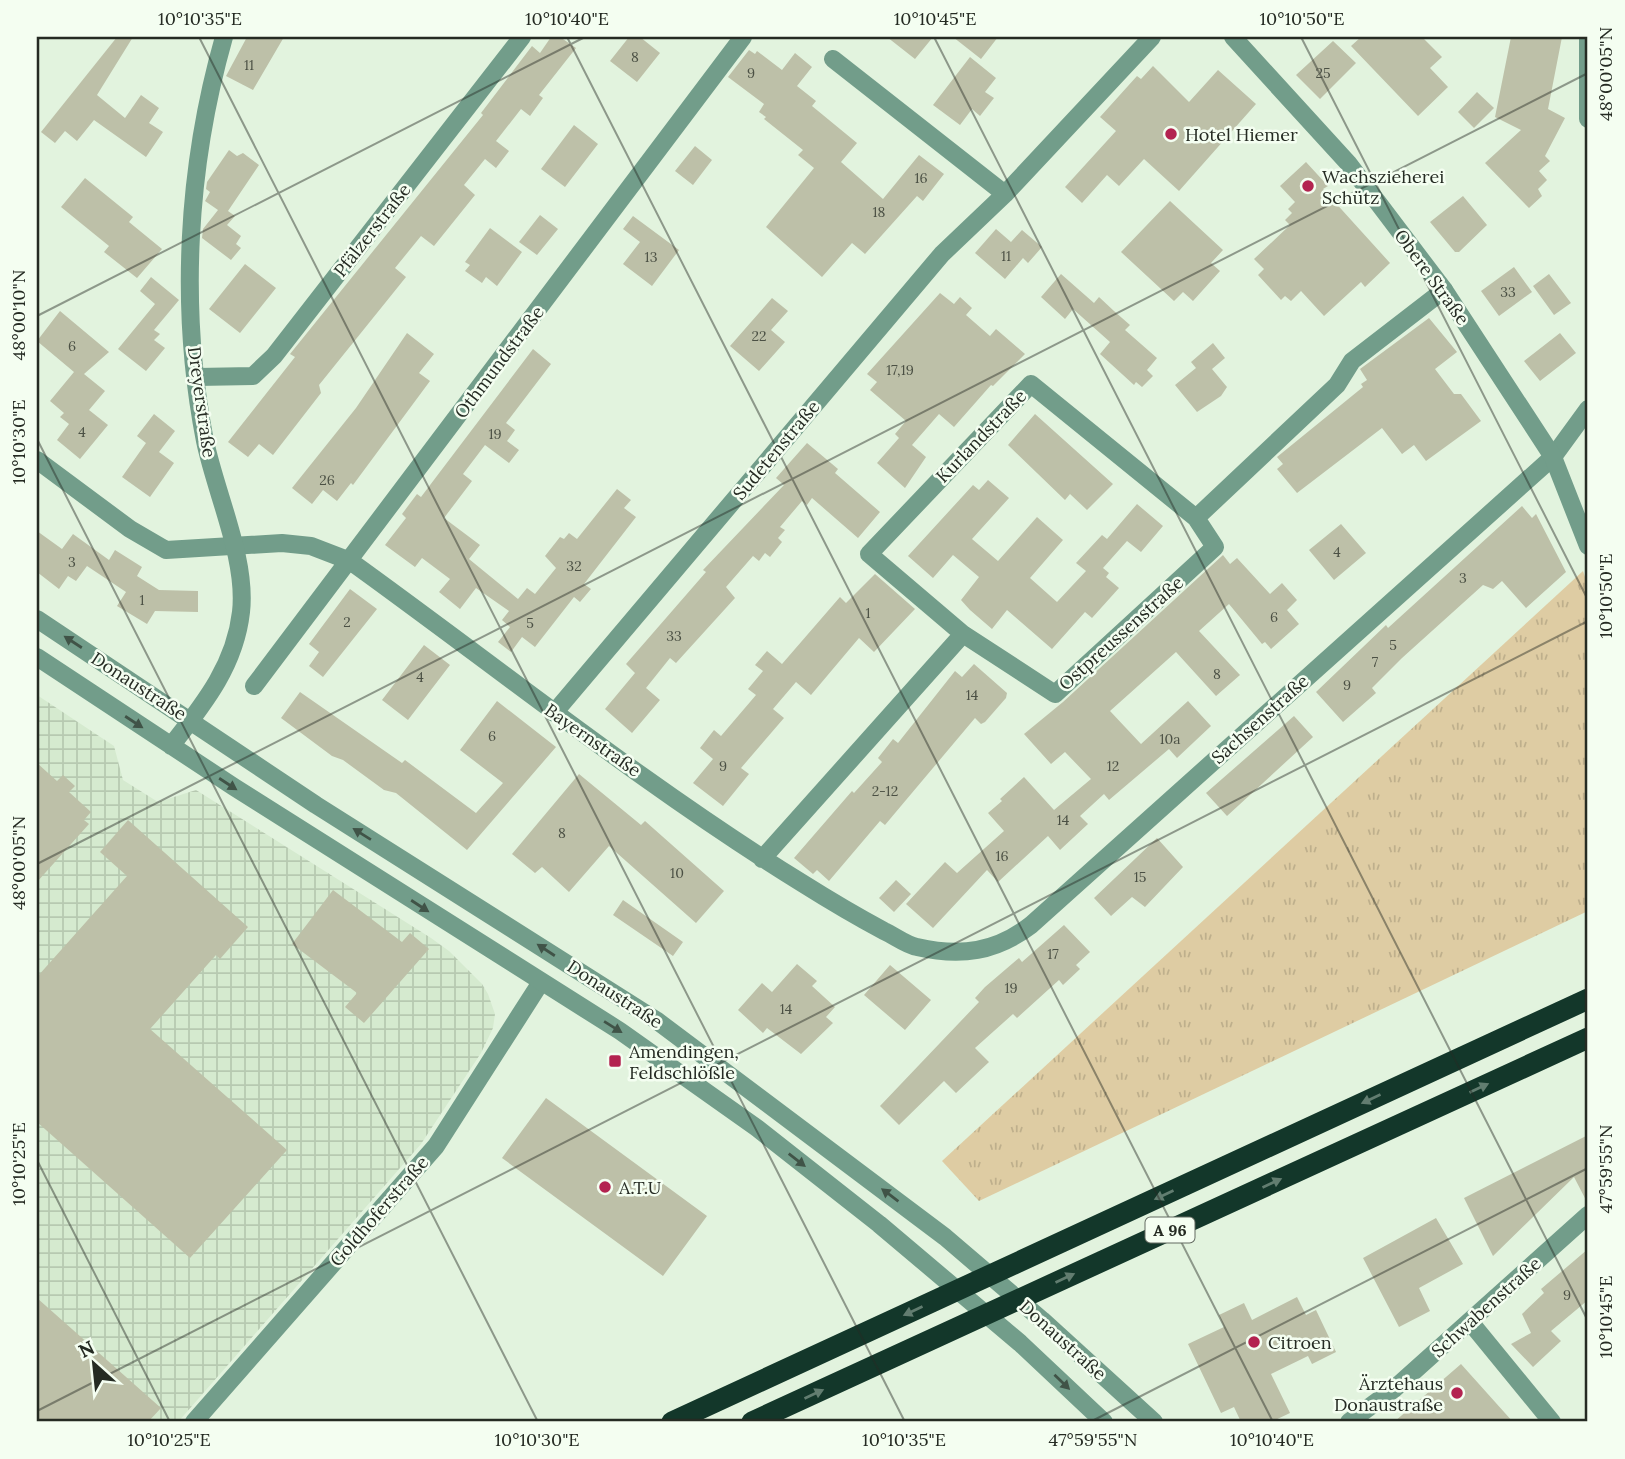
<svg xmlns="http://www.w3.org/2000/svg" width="1625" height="1459" font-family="Lora,serif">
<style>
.industrial{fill:url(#industrial-grid)}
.grass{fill:url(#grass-tufts)}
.building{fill:#bdc0a8}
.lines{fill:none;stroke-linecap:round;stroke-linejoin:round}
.minor{stroke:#729d8a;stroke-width:18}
.tertiary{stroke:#729d8a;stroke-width:18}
.motorway{stroke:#13372a;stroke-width:21}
.oneway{fill:#405347}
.oneway2{fill:#627d70}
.ticks{fill:none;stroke:#252b23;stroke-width:2;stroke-opacity:0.45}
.poi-dot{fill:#b32350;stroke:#f4fef1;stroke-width:2.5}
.labels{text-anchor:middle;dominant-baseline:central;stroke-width:5;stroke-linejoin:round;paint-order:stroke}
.number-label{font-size:14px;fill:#4b5044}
.shield{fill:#f4fef1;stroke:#636a61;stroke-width:2}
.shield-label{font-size:16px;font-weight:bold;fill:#252b23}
.poi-label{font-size:18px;fill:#252b23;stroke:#f4fef1;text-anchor:start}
.street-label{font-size:18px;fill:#252b23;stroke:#f4fef1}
.neatline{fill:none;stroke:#252b23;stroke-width:2.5}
.ticks-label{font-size:18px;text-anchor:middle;fill:#252b23}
</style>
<defs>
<pattern id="industrial-grid" width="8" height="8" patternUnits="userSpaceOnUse" patternTransform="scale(1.75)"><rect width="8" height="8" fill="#d5eacf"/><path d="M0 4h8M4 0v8" fill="none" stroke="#b7c9b1"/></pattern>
<pattern id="grass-tufts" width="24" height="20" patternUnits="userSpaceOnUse" patternTransform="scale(1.75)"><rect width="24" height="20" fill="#decca3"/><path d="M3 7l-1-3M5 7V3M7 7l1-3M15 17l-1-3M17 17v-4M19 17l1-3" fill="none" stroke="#beaf8c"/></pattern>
</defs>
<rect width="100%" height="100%" fill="#e2f3de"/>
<path class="industrial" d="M37,695L114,746L123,780L158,802L196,790L431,938L449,951L482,984L488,994L495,1014L493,1028L481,1053L421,1144L178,1422H37Z"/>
<path class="grass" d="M1583,571L1588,586V911L979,1201L942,1161Z"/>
<path class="building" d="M117,37H133L97,95L125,118L141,95L159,108L149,123L163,132L146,157L94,120L77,141L65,131L55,143L41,132Z
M247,37H284L253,90L226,76Z
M551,37H560L576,48L539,95L543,98L530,116L521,109L496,141L509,151L496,168L485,159L464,185L475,195L434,246L421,236L395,268L406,277L319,385L321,393L273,455L259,444L248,457L228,442L295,357L290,354L483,115L481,113L532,46L540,53Z
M629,37H640L660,53L637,82L610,61Z
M887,37H933L915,59Z
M953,37H998L981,59Z
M1361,37H1422L1442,57L1430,68L1448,87L1418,116L1351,46Z
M1511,37H1562L1548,109L1565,118L1545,156L1550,161L1539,171L1547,180L1538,189L1542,196L1529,208L1485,163L1521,130L1495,117Z
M1333,41L1356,63L1320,99L1296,75Z
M749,50L755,54L757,51L782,70L795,53L812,67L797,86L816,101L812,106L857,143L841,162L883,199L919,155L944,174L923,201L917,196L865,254L852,243L822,277L766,227L814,168L798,155L803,150L764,119L766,117L759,112L764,104L728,77Z
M970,57L996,78L985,92L994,98L980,116L972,109L960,125L933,105Z
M1153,66L1189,102L1218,70L1256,104L1179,191L1144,159L1119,186L1107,175L1082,203L1065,187L1116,131L1100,117L1137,76L1141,79Z
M1477,92L1494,108L1474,128L1458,112Z
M574,125L598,144L565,187L541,169Z
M695,146L712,160L693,185L675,171Z
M229,150L237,156L243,153L259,165L228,211L235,216L227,225L241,236L236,244L241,248L231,260L202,238L203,229L218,210L205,201L210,192L206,189L207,182Z
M1306,162L1328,186L1323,189L1390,263L1365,287L1361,282L1324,316L1301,291L1291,301L1285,296L1281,300L1258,275L1264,269L1254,259L1290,225L1285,220L1292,213L1288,209L1295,202L1280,186Z
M85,178L133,217L129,222L162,249L137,278L104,252L109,246L61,207Z
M1463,196L1487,225L1459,252H1455L1430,222Z
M1170,201L1223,250L1211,263L1220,271L1193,301L1183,292L1174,301L1121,252Z
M540,215L558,229L537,255L519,242Z
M633,216L679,250L652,286L623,264L640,242L623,229Z
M490,228L522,252L497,286L486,277L482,283L465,271L470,265L465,262Z
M996,229L1011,242L1022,230L1042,247L1028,263L1023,258L1005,279L975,253Z
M245,264L276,288L240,333L209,309Z
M1514,267L1532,292L1499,316L1481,291Z
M1061,274L1094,303L1099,297L1114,311L1130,325L1125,330L1157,358L1147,370L1153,376L1142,387L1136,382L1134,385L1100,354L1110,342L1073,309L1065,319L1041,297Z
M1549,274L1571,303L1554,315L1533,286Z
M151,277L179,300L154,330L160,334L154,340L165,348L146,371L118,349L155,304L140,291Z
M940,293L954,304L960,297L972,308L966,315L990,336L996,329L1025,354L993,386L991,385L954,427L939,414L912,445L926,457L905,488L877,463L899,438L895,434L906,421L870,390L877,382L867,374Z
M772,298L788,311L771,330L785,342L759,371L730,346Z
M60,311L109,352L84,374L105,391L89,410L108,425L80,459L57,440L69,424L60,417L64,413L50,401L74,372L37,341Z
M1429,318L1457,352L1435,369L1454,394H1461L1481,421L1426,461L1414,445L1402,454L1382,428L1297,493L1277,469L1283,464L1277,457L1363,387L1361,384L1367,380L1360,369Z
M407,333L434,354L419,373L430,381L353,485L351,483L337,501L323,490L312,504L292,488L356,408Z
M1560,333L1576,353L1540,381L1524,361Z
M1213,343L1225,358L1212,369L1227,387L1221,396L1197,412L1175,385L1196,368L1191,362Z
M533,349L551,364L506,423L515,430L507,441L519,450L509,463L485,445L463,474L472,481L444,518L480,545L469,559L518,599L527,588L535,594L556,568L545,556L560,537L564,539L569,533L577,539L617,489L631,500L624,508L636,517L584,584L591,589L580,602L574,597L535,647L522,637L511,652L498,642L510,627L502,620L509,611L476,588L460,609L439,592L450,579L422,558L415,567L385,545L406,518L402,514L417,494L421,497Z
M154,414L175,431L159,452L174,463L150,497L122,477L146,443L137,436Z
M1035,414L1113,484L1087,510L1070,494L1065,500L1008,445Z
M807,443L838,469L835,473L880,512L858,538L812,498L807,505L802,501L780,527L785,530L778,538L782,542L770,557L765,553L759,561L753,556L726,587L735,598L676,663L670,658L646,688L660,700L632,733L605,709L635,673L626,664L706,572L703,570L784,485L776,478Z
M988,480L1009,498L972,539L998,561L1037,517L1063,540L1030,578L1057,602L1086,571L1076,563L1102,535L1107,539L1137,504L1163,526L1141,552L1127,541L1103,568L1109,573L1106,577L1119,588L1092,618L1085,612L1052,649L1007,610L992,629L970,610L961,600L979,577L953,555L933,578L908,556L973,485L979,490Z
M1522,506L1532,518L1536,514L1566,572L1526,608L1502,581L1493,589L1483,585L1402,658L1372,688L1376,693L1343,722L1316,692L1386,625L1388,628Z
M1341,524L1366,553L1334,580L1309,550Z
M37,531L62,549L73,534L109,560L115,550L142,567L137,576L159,590L198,591V612L155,611L147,624L117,606L126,592L87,566L76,581L68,576L59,589L37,572Z
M1223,555L1230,564L1237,558L1270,594L1282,583L1297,600L1287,610L1299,624L1271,649L1265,642L1262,644L1229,604L1199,631L1240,675L1216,696L1176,652L1110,711L1141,744L1188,701L1211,726L1177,758L1169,749L1109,800L1104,794L1080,816L1088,824L1060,850L1048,836L998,882L987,870L933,928L906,904L945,862L957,873L1004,831L988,813L1002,801L1000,799L1024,777L1054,810L1091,779L1065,752L1051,764L1024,734L1063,702Z
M875,574L915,609L874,652L859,638L811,695L796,682L773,709L784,718L741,768L749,774L723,806L693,783L713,759L700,748L714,730L721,736L756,695L748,689L763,671L755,665L767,651L782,664L840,597L846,603Z
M350,589L377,609L323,677L309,666L319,652L309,644Z
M424,645L450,665L408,720L382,700Z
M974,664L1007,693L1006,698L985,722L981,724L975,718L885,825L880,821L829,881L817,870L813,874L794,858L852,791L854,793L882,762L878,758L893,739L898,743L955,671L962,677Z
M300,692L402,763L405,760L476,813L503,783L460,750L497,701L556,747L467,850L396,793L384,790L343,760L332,756L281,718Z
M1294,716L1313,737L1227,816L1206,793Z
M37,763L57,781L63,775L75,786L69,792L91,812L84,820L89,824L37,882Z
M579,774L641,825L645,821L724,891L696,923L609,846L569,892L542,867L535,873L512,854Z
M128,820L248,927L220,959L216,955L150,1029L287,1150L190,1258L37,1122V977L127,876L100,852Z
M1157,838L1183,867L1145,907L1132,897L1111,916L1094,898Z
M896,880L911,894L894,912L879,898Z
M333,890L402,942L410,933L429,949L364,1023L345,1007L357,993L292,944Z
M623,900L683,942L673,956L613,915Z
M1064,925L1090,952L1076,965L1080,969L1063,985L1059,980L1017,1018L1013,1014L975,1048L989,1062L956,1093L944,1081L899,1125L880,1106L979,1002L975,998L985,987L1019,958L1022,962Z
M797,964L817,981L812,986L835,1007L826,1017L833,1023L801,1054L767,1028L763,1033L738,1010L762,983L772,992Z
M890,965L931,1000L905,1030L864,995Z
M546,1098L707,1216L663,1276L502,1158Z
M1588,1135V1204L1574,1177L1493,1256L1464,1198Z
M1436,1218L1463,1264L1419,1288L1430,1311L1399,1327L1363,1258Z
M1588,1249V1300L1551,1331L1561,1341L1533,1367L1511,1344L1531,1333L1522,1314L1544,1293L1541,1289Z
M1297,1297L1306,1315L1316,1310L1336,1352L1312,1364L1308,1356L1271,1374L1290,1413L1271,1422H1241L1234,1407L1221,1413L1188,1344L1224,1327L1219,1315L1244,1303L1252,1320Z
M37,1298L161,1408L148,1422H37Z
M1461,1364L1513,1422H1394Z"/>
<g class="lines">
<path class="minor" d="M1588,37V119
M833,59L1005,194
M197,377L253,376L274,356L522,37
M37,460L130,529L166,550L282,543L311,546L350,561C500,669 645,786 802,883C829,900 856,916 884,931C895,936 906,945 917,947C961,957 996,952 1031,925L1553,457L1588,409
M1196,518L1031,384L869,554L963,634L1055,694L1215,547L1196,518L1337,385L1352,361L1444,290
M254,686L743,37
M554,713L942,254L1005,194L1152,37
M762,859L963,634
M1471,1323L1552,1422
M194,1422L436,1146L541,982
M1349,1422L1394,1389L1588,1215"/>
<path class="tertiary" d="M1233,37L1348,163L1444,290L1553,457L1588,546
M37,619L316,805L656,1020L945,1237L1042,1320L1154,1422
M37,657L234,787L620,1031L757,1128L879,1224L1020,1343L1104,1422
M171,746C203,705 235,666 241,612C247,559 216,494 205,441C179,308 187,167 224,37"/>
<path class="motorway" d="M672,1422L1588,999
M752,1422L1588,1038"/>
</g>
<defs><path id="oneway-solid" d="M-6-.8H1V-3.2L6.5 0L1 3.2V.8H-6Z" transform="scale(1.75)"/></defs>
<g class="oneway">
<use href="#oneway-solid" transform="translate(73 642) rotate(-147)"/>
<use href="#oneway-solid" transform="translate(134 722) rotate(33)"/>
<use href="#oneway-solid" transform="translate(228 784) rotate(33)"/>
<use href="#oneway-solid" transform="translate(362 834) rotate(-148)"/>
<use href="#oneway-solid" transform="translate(420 906) rotate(33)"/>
<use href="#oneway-solid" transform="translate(546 950) rotate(-147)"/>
<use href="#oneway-solid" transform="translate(613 1027) rotate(32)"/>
<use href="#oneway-solid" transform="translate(797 1160) rotate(38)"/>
<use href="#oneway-solid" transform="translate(890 1195) rotate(-143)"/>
<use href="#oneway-solid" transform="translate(1062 1382) rotate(44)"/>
</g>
<g class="oneway2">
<use href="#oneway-solid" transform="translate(1479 1088) rotate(-25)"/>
<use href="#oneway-solid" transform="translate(1371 1099) rotate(155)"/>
<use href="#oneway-solid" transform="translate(1272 1183) rotate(-25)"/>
<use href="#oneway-solid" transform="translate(1164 1195) rotate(155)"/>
<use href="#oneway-solid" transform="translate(1065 1278) rotate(-25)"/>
<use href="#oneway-solid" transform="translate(913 1311) rotate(155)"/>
<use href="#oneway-solid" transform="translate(814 1394) rotate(-25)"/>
</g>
<path class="ticks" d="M199,37L905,1422M567,37L1273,1422M934,37L1588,1321M1301,37L1588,600M37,316L585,37M37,439L538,1422M37,864L1588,73M37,1160L170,1422M37,1411L1588,621M1090,1422L1588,1168"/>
<g class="poi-dot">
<circle cx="1171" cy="134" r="7"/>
<circle cx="1308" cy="186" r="7"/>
<rect x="608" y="1054" width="14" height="14" rx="3.5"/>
<circle cx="605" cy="1187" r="7"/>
<circle cx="1254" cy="1342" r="7"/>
<circle cx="1457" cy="1393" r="7"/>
</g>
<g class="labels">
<g class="number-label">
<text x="635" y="57">8</text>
<text x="249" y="65">11</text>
<text x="751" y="73">9</text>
<text x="1323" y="73">25</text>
<text x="921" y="178">16</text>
<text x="879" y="212">18</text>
<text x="1006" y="256">11</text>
<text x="651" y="257">13</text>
<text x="1508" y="292">33</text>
<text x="759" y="336">22</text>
<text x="72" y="346">6</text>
<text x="900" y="370">17,19</text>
<text x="82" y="432">4</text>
<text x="495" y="434">19</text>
<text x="327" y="480">26</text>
<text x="1337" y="552">4</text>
<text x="72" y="562">3</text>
<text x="574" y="566">32</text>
<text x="1463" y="578">3</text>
<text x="142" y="600">1</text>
<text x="868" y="613">1</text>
<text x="1274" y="617">6</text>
<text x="347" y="622">2</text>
<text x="530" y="623">5</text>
<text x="674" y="636">33</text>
<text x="1393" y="645">5</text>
<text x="1375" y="662">7</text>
<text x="1217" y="674">8</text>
<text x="420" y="677">4</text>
<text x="1347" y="685">9</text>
<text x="972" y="695">14</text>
<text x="492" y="736">6</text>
<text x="1170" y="739">10a</text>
<text x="723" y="766">9</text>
<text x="1113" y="766">12</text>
<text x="885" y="791">2-12</text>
<text x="1063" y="820">14</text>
<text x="562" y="833">8</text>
<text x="1002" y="856">16</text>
<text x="677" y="873">10</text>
<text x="1140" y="877">15</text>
<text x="1053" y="954">17</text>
<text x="1011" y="988">19</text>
<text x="786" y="1009">14</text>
<text x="1567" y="1295">9</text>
</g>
<rect class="shield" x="1145.5" y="1217.5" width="49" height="25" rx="5"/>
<g class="shield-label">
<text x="1170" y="1230">A 96</text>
</g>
<g class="poi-label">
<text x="1185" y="134">Hotel Hiemer</text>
<text x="1322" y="176">Wachszieherei<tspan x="1322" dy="21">Schütz</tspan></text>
<text x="629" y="1051">Amendingen,<tspan x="629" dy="21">Feldschlößle</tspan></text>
<text x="619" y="1187">A.T.U</text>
<text x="1268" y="1342">Citroen</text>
<text x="1443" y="1383" text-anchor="end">Ärztehaus<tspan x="1443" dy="21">Donaustraße</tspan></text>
</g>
<g class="street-label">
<text transform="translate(372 230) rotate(-52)">Pfälzerstraße</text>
<text transform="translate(1432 277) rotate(54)">Obere Straße</text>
<text transform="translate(499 362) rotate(-53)">Othmundstraße</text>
<text transform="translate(202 402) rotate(82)">Dreyerstraße</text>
<text transform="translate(981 436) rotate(-46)">Kurlandstraße</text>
<text transform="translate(776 450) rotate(-50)">Sudetenstraße</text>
<text transform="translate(1121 633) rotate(-42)">Ostpreussenstraße</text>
<text transform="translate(139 686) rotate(33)">Donaustraße</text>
<text transform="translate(1260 719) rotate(-42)">Sachsenstraße</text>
<text transform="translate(593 740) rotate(35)">Bayernstraße</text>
<text transform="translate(615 994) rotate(33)">Donaustraße</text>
<text transform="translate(379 1211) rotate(-49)">Goldhoferstraße</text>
<text transform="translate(1486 1307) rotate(-42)">Schwabenstraße</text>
<text transform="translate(1063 1340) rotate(42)">Donaustraße</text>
</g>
</g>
<rect width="1625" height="1459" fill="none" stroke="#f4fef1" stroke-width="77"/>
<g transform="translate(94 1364) rotate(333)" stroke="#f4fef1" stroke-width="5" paint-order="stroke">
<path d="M0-5L12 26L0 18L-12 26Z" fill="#252b23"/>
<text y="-10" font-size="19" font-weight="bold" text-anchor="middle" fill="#252b23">N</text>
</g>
<rect x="38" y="38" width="1548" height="1382" class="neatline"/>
<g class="ticks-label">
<text x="200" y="25">10°10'35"E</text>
<text x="567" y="25">10°10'40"E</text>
<text x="935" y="25">10°10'45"E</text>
<text x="1302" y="25">10°10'50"E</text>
<text transform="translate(1606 74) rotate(-90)" y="6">48°00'05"N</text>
<text transform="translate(19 315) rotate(-90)" y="6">48°00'10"N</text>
<text transform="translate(19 442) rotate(-90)" y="6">10°10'30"E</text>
<text transform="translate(1606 596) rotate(-90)" y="6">10°10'50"E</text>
<text transform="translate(19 863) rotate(-90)" y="6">48°00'05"N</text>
<text transform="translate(19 1164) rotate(-90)" y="6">10°10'25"E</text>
<text transform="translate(1606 1169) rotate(-90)" y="6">47°59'55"N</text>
<text transform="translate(1606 1317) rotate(-90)" y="6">10°10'45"E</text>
<text x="169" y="1446">10°10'25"E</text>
<text x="537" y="1446">10°10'30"E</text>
<text x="904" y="1446">10°10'35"E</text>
<text x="1093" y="1446">47°59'55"N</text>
<text x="1272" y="1446">10°10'40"E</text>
</g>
</svg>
